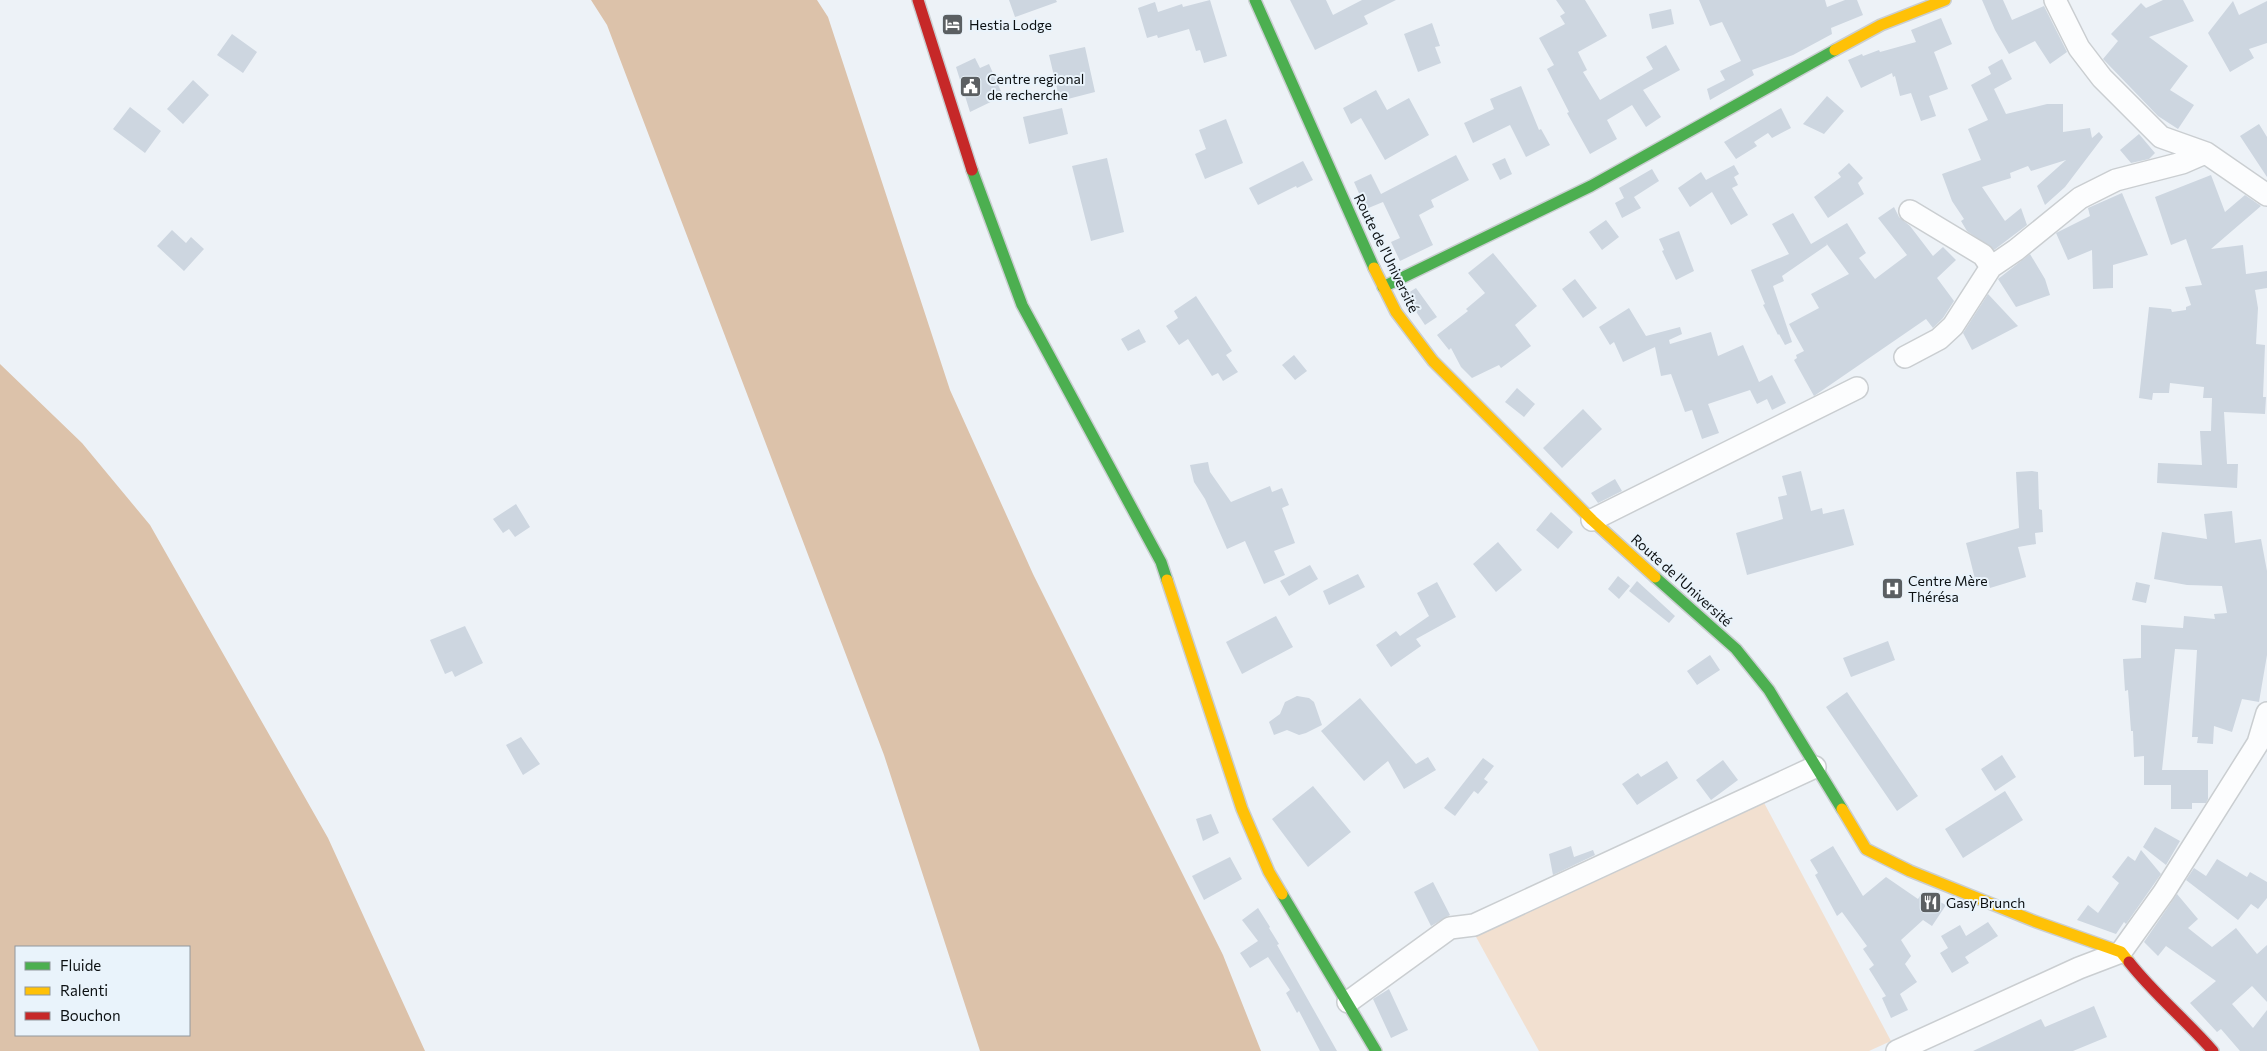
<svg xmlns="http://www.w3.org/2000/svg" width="2267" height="1051" font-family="Commissioner,sans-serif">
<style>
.green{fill:#f2e0d0}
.water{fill:#dcc2aa;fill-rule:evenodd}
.building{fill:#cdd6e0}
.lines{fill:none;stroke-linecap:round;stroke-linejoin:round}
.street-casing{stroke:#caced1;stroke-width:24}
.fast-casing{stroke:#caced1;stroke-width:14}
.slow-casing{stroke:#caced1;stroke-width:14}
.jam-casing{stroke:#caced1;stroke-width:14}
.street{stroke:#fcfdfe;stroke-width:21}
.fast{stroke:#4caf50;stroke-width:11}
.slow{stroke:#ffc107;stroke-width:11}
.jam{stroke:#c62828;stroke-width:11}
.labels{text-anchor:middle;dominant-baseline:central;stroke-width:4;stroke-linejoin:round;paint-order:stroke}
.poi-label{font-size:14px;fill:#0c1012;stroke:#e9f3fb;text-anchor:start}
.street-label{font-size:14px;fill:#0c1012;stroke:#e9f3fb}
</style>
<rect width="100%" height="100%" fill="#edf2f7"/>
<path class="green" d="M1762,799L1891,1041L1869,1051H1539L1475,935Z"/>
<path class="water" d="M591,0H817L828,17L950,390L1033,574L1223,955L1261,1051H980L884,755L607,25Z
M0,364L82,443L150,525L328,838L425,1051H0ZM189,947V1035H16V947Z"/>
<path class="building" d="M1009,0H1056L1057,2L1015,17Z
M1210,0L1227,56L1204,63L1200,50L1196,51L1189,29L1158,38L1157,35L1147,38L1138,8L1155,2L1158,12L1182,4L1183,7Z
M1290,0H1326L1333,15L1362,0H1396L1364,16L1368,24L1315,50Z
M1556,0H1585L1607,36L1578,52L1587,70L1583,72L1600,100L1653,69L1646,57L1666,45L1680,70L1643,90L1661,117L1646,127L1632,105L1607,120L1617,139L1590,154L1567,113L1569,112L1547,69L1554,65L1539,38L1565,24L1560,16L1565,13Z
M1699,0H1825L1827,7L1845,0H1857L1863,15L1831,28L1832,34L1793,55L1752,70L1754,75L1710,100L1707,89L1725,80L1720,71L1741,61L1722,22L1710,26Z
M1982,0H2003L2012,20L2044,6L2067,52L2050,64L2035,41L2009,54L1995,30Z
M2163,0H2183L2194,21L2149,37L2188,66L2170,90L2194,105L2178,129L2158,116L2103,59L2118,41L2111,34L2141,3L2146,8Z
M2233,1L2239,15L2267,1V43L2249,49L2254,58L2230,72L2208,33Z
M1671,9L1674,24L1652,29L1649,14Z
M1941,18L1952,44L1934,52L1948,89L1929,96L1936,116L1921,121L1911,93L1900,96L1895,76L1893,77L1892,73L1861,88L1848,60L1862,54L1863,56L1879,50L1880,52L1916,42L1911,30Z
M1432,23L1440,46L1435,47L1441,63L1418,72L1404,34Z
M232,34L257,52L243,73L217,55Z
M1085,47L1095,92L1060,101L1049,55Z
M975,58L980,68L989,64L1003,96L970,112L956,67Z
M2002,59L2012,79L1994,89L2006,114L2047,104H2063V132L2090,128L2092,138L2099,132L2103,137L2065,187L2045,205L2037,186L2066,160L2031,171L2028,166L2010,173L2011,178L1982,187L2005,221L2021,208L2027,225L1994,250L1967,231L1961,221L1964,219L1952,201L1942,174L1981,160L1968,129L1988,120L1971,85L1991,74L1988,67Z
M193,80L209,95L183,124L167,109Z
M1521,86L1539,130L1541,129L1550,145L1526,157L1510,125L1473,143L1464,123L1494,109L1490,99Z
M1376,90L1387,110L1409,98L1429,135L1385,160L1361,118L1351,124L1343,108Z
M1827,96L1844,111L1824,134L1803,124Z
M130,107L161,131L145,153L113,129Z
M1062,108L1068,134L1029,144L1023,117Z
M1781,108L1791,128L1772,138L1768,133L1754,142L1757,146L1736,159L1724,142Z
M1226,119L1243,163L1205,179L1195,154L1206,149L1199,130Z
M2259,124L2267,137V177L2240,136Z
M2139,134L2155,153L2149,159L2131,163L2120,150Z
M1456,155L1469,180L1431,200L1434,207L1419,215L1433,245L1400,261L1391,242L1400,238L1383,202L1366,209L1354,182L1371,174L1381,194Z
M1107,158L1124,232L1091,241L1072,166Z
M1505,158L1512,174L1500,180L1492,164Z
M1303,161L1313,180L1297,188L1296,186L1258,205L1249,188Z
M1849,163L1863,178L1858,183L1864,194L1828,218L1814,197L1841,177L1838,173Z
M1734,165L1739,174L1734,177L1738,185L1732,188L1748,215L1731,225L1712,192L1690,207L1678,188L1701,172L1706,180Z
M1652,169L1659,181L1634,197L1641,208L1622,218L1615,203L1624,198L1619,188Z
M2211,175L2225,212L2245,195L2261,206L2211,249L2243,245L2246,274L2267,271V288L2255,290L2258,308L2256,344L2265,345L2263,397H2266L2265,414L2224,412L2227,464H2238L2237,488L2157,483L2158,463L2202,465L2200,431H2211L2212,398H2203L2204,387L2170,383L2169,393H2153L2152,400L2139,398L2149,307L2171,309L2172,312L2186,310V307L2191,305L2185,287L2202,285L2186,239L2171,245L2155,197Z
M2122,193L2148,255L2113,265V288L2093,289L2092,250L2068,260L2056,233L2090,216L2088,208Z
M1894,207L1899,217L1910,226L1933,256L1943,247L1956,260L1937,278L1954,301L1943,318L1933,328L1926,319L1814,396L1794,360L1797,358L1796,355L1804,351L1789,324L1819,308L1811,294L1849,274L1826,243L1827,245L1782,276L1784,281L1773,286L1792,342L1785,345L1779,334L1778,335L1763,305L1765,304L1751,270L1789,254L1772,224L1793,213L1811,244L1847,223L1866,253L1859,258L1875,279L1907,255L1878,218Z
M1606,220L1619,237L1602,250L1589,232Z
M172,230L186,243L191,237L204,249L184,271L157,246Z
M1679,231L1694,271L1676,280L1662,251L1664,250L1659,239Z
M1493,253L1537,306L1515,325L1531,346L1501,368L1499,365L1472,378L1461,367L1451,348L1449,350L1437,335L1468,311L1466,309L1485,293L1468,273Z
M2030,254L2045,279L2050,295L2016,307L1998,279Z
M1575,279L1597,308L1583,318L1562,289Z
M1416,288L1437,317L1425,325L1405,295Z
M1988,294L2018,326L1972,350L1963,333Z
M1196,296L1232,351L1226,355L1238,372L1223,381L1218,373L1212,376L1188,339L1179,345L1166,326L1178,318L1174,311Z
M1629,308L1646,336L1680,327L1682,334L1669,340L1670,344L1711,332L1718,356L1743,345L1759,382L1772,375L1786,403L1772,410L1767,399L1757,404L1750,390L1708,404L1719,433L1702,439L1692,410L1685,412L1671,374L1661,376L1655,347L1623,362L1614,342L1610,345L1599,327Z
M1139,329L1146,342L1128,351L1121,339Z
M1294,355L1307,371L1295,380L1282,365Z
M1517,388L1535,404L1524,417L1505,402Z
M1583,409L1602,429L1562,468L1543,448Z
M1208,462L1210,472L1231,502L1270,486L1272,492L1282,488L1289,505L1282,508L1295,543L1274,551L1285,575L1264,584L1245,541L1227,549L1205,499L1194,482L1190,465Z
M1801,471L1811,511L1822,508L1823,514L1844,509L1854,545L1747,575L1736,533L1783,519L1778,497L1787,495L1782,476Z
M2032,471L2038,472L2039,509L2042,510L2043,532L2035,533L2036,544L2018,547L2026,577L1990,588L1988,580L1976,583L1966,543L2019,528L2016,472Z
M1615,479L1622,491L1598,503L1591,493Z
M516,504L530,527L515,537L509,529L503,533L493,519Z
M2232,511L2235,543L2261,539L2267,571V655L2259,702L2242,699L2232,732L2214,726L2213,744L2197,743L2198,737H2192L2197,650L2175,649L2162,770H2208V799L2206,803H2192V809H2171V785H2144V756L2134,757L2133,731H2131L2128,690L2125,691L2123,659L2141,658V625L2183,628L2184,616L2215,619L2214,614L2227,613L2222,586L2187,585L2154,579L2162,532L2207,539L2204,514Z
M1551,512L1573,532L1558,549L1536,530Z
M1498,542L1522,570L1496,592L1473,564Z
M1310,565L1318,579L1289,596L1280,581Z
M1358,574L1365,587L1329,605L1323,591Z
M1618,576L1630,586L1619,599L1608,589Z
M1637,581L1675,616L1669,623L1629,591Z
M1437,582L1456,617L1416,639L1421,646L1391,667L1376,645L1396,631L1400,636L1429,616L1417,593Z
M2136,582L2150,585L2146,603L2132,600Z
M1276,616L1293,647L1242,674L1226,642Z
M465,626L483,663L455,677L452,671L445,674L430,640Z
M1888,641L1895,660L1851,677L1843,658Z
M1710,655L1720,670L1697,685L1687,671Z
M1847,692L1918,796L1897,811L1826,707Z
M1297,696L1309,698L1314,702L1322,725L1306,733L1299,735L1287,730L1274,735L1269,722L1280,714L1285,702Z
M1360,698L1416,764L1428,757L1436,770L1404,789L1388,761L1364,781L1321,731Z
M521,737L540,764L523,775L506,745Z
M2002,755L2016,777L1995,791L1981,769Z
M1483,758L1494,766L1484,779L1488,782L1478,794L1474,791L1455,816L1444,808Z
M1723,760L1738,780L1711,800L1696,780Z
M1667,761L1678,778L1637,805L1622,784L1638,773L1641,777Z
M1313,786L1351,832L1308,867L1272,819Z
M2005,791L2023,820L1963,858L1945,829Z
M1211,814L1219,833L1203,841L1196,819Z
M2155,827L2180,841L2166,865L2143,847Z
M1571,846L1574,857L1593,850L1595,855L1553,875L1549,854Z
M1833,846L1863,896L1886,877L1918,899L1922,893L1946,905L1932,926L1923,920L1901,940L1911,956L1905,964L1917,982L1900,994L1908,1010L1891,1018L1882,998L1886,996L1869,969L1874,965L1863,949L1867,946L1842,912L1837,916L1815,875L1818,873L1810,860Z
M2141,850L2161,874L2126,924L2124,922L2116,934L2077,920L2088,905L2098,913L2119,883L2112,877L2128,856L2135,861Z
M1230,857L1242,879L1204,900L1192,876Z
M2217,859L2247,877L2250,872L2267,882V898L2258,909L2251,904L2238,920L2186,880L2194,868L2206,876Z
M1433,882L1450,915L1431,926L1414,892Z
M2177,894L2198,919L2188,928L2212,947L2236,928L2257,954L2267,945V1002L2252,986L2232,1004L2253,1028L2267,1010V1051H2240L2221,1029L2217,1032L2190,1003L2216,981L2166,946L2158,956L2144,942Z
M1258,908L1270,927L1269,928L1279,944L1277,945L1337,1051H1320L1299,1011L1297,1013L1286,993L1290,990L1268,957L1250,968L1240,953L1258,941L1242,920Z
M1988,922L1998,936L1965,957L1969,963L1952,973L1940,953L1948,948L1941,936L1960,925L1966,936Z
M1389,989L1408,1030L1391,1038L1373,999Z
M2094,1006L2107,1037L2073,1051H1973L2041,1019L2045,1027Z"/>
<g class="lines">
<defs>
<path id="street" d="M2055,0L2079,48L2102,78L2161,137L2206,153L2267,195
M1910,211L1983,255L1991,267
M1905,357L1939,339L1953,326L1991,267L2016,250L2080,198L2116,180L2182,163L2205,153
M1592,520L1857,388
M1348,1002L1450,928L1474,925L1815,767
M1897,1051L2079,968L2121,952L2164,892L2258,743L2267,713"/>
<path id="fast" d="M1255,0L1374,268
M972,170L1022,305L1161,562L1167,580
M1383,287L1591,186L1835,50
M1655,577L1736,649L1769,690L1842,809
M1282,894L1376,1051"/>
<path id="slow" d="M1835,50L1881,25L1945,0
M1374,268L1396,312L1433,361L1592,520L1655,577
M1167,580L1242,809L1269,872L1282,894
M1842,809L1866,849L1910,871L2034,921L2121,952L2129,962"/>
<path id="jam" d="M918,0L972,170
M2129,962C2154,994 2186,1020 2213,1051"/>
</defs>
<use href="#street" class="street-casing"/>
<use href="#fast" class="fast-casing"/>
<use href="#slow" class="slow-casing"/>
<use href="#jam" class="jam-casing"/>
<use href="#street" class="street"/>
<use href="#fast" class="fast"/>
<use href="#slow" class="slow"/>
<use href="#jam" class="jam"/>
</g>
<defs>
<symbol id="hotel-square" viewBox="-11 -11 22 22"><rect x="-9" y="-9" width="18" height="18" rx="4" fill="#5b5f62" stroke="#e9f3fb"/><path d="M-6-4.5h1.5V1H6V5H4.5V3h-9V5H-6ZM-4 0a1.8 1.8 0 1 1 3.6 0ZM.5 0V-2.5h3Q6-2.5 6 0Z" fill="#fff"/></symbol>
<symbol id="civic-square" viewBox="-11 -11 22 22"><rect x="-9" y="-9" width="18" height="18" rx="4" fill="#5b5f62" stroke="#e9f3fb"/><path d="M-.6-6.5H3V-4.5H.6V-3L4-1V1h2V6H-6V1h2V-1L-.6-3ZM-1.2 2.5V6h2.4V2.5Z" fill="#fff"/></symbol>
<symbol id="hospital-square" viewBox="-11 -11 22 22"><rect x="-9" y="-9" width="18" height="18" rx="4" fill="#5b5f62" stroke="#e9f3fb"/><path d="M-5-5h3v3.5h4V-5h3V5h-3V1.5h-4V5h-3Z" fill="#fff"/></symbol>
<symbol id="restaurant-square" viewBox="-11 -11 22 22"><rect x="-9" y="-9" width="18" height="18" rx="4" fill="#5b5f62" stroke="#e9f3fb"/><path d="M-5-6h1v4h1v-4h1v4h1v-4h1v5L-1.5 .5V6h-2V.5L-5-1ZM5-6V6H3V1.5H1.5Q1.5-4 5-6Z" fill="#fff"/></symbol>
</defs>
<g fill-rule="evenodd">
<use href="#hotel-square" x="940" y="12" width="25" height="25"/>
<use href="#civic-square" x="958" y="74" width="25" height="25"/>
<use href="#hospital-square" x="1880" y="576" width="25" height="25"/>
<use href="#restaurant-square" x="1918" y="890" width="25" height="25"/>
</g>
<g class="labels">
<g class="poi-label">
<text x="969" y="24">Hestia Lodge</text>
<text x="987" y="78">Centre regional<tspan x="987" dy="16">de recherche</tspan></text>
<text x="1908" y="580">Centre Mère<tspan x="1908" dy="16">Thérésa</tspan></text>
<text x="1946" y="902">Gasy Brunch</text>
</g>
<g class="street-label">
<text transform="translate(1387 253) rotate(64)">Route de l'Université</text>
<text transform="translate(1682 580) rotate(42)">Route de l'Université</text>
</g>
</g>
<rect x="15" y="946" width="175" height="90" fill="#e9f3fb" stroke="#91989e"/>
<rect x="25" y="962" width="25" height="8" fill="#4caf50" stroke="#91989e"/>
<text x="60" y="971" font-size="15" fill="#0c1012">Fluide</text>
<rect x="25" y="987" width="25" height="8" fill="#ffc107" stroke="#91989e"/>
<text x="60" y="996" font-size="15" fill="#0c1012">Ralenti</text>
<rect x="25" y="1012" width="25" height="8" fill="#c62828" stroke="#91989e"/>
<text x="60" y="1021" font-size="15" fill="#0c1012">Bouchon</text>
</svg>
